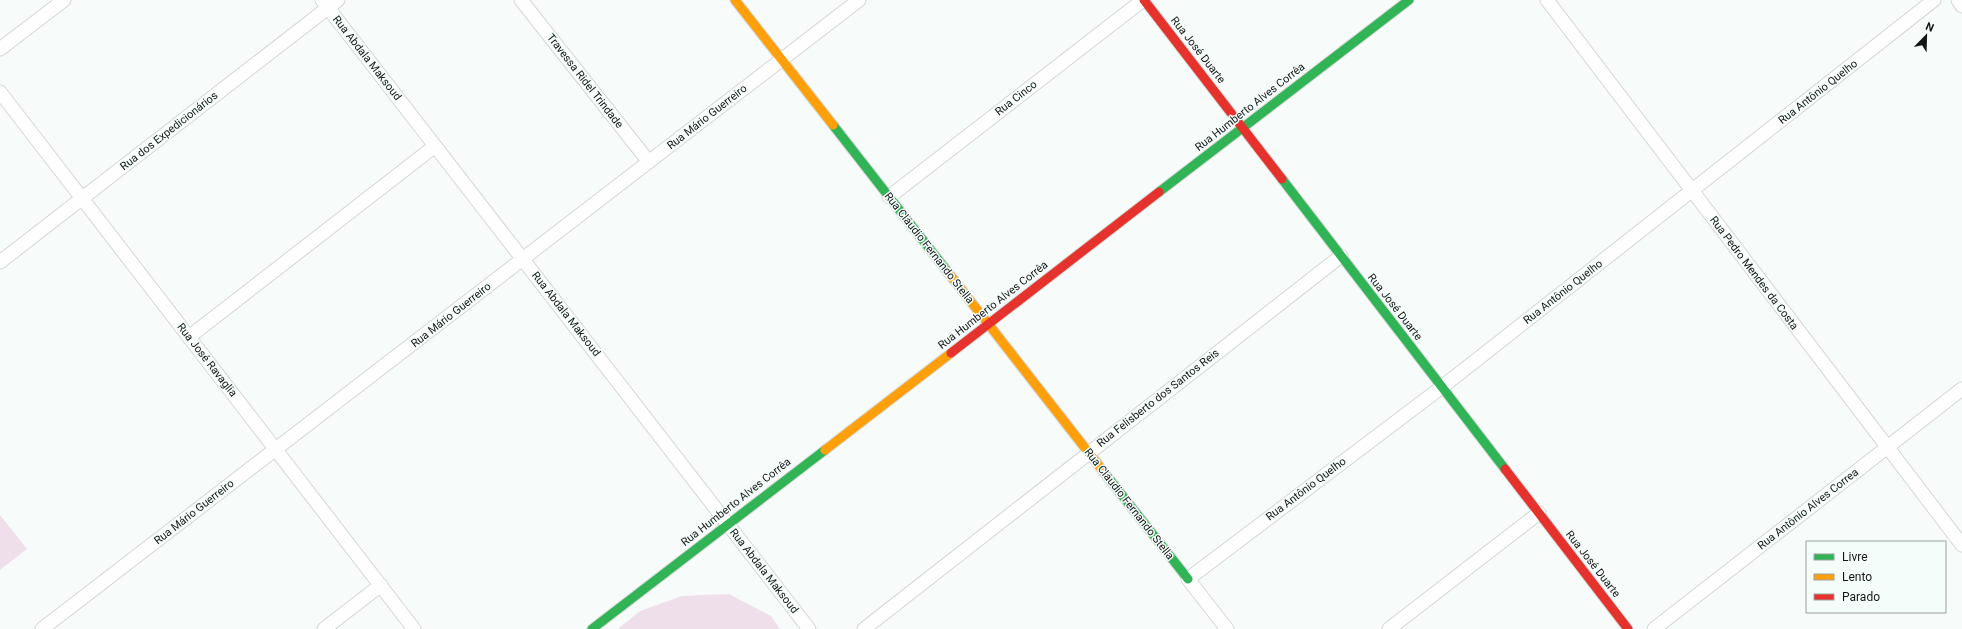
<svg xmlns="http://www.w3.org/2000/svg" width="1962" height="629" font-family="Roboto,sans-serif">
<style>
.green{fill:#efdfea}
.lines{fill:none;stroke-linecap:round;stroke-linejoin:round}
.street-casing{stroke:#d4d7d6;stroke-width:15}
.fast-casing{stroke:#d4d7d6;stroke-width:11}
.slow-casing{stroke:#d4d7d6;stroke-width:11}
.jam-casing{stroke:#d4d7d6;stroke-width:11}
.street{stroke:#fefefe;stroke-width:13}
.fast{stroke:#30b455;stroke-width:9}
.slow{stroke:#ff9f0a;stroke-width:9}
.jam{stroke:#e5322d;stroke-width:9}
.labels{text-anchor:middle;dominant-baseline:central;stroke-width:3;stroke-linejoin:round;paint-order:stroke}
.street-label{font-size:11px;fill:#151717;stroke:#f5fdfb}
</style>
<rect width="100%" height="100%" fill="#f7fbfa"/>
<path class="green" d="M0,515L27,549L0,570Z
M729,594L771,616L780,629H618L640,611L682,596Z"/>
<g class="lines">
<defs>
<path id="street" d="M322,0L809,629
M521,0L649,162
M1547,0L1962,545
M1958,0L1962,6
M0,49L64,0
M0,92L414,629
M889,197L1143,0
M0,262L338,0
M189,337L435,146
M42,629L859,0
M324,629L381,585
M864,629L1341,256
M1227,629L1188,579L1442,387L1934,0
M1389,629L1539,513
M1654,629L1962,389"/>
<path id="fast" d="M833,125L947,271
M1282,179L1505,469
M1159,192L1409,0
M1103,471L1188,579
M592,629L825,450"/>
<path id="slow" d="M735,0L833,125
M947,271L1103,471
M825,450L951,353"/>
<path id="jam" d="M1144,0L1282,179
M951,353L1159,192
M1505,469L1628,629"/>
</defs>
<use href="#street" class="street-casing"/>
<use href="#fast" class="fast-casing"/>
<use href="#slow" class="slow-casing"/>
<use href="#jam" class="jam-casing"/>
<use href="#street" class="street"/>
<use href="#fast" class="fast"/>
<use href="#slow" class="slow"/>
<use href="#jam" class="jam"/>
</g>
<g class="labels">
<g class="street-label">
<text transform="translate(1198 50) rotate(52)">Rua José Duarte</text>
<text transform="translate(367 58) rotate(52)">Rua Abdala Maksoud</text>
<text transform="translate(585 81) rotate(52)">Travessa Ridel Trindade</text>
<text transform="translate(1818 92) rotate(-38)">Rua Antônio Quelho</text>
<text transform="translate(1016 98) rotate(-38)">Rua Cinco</text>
<text transform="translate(1250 107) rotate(-38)">Rua Humberto Alves Corrêa</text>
<text transform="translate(707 117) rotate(-38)">Rua Mário Guerreiro</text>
<text transform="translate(169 131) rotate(-38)">Rua dos Expedicionários</text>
<text transform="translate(929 248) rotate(52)">Rua Cláudio Fernando Stella</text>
<text transform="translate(1754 273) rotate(53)">Rua Pedro Mendes da Costa</text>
<text transform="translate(1563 292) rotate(-38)">Rua Antônio Quelho</text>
<text transform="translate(993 305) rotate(-38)">Rua Humberto Alves Corrêa</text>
<text transform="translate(1395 307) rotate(52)">Rua José Duarte</text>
<text transform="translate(566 314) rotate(52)">Rua Abdala Maksoud</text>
<text transform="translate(451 315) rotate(-38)">Rua Mário Guerreiro</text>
<text transform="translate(207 360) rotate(52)">Rua José Ravaglia</text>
<text transform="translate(1158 398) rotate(-38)">Rua Felisberto dos Santos Reis</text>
<text transform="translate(1306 489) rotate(-37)">Rua Antônio Quelho</text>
<text transform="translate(736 502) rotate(-38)">Rua Humberto Alves Corrêa</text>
<text transform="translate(1129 504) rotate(52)">Rua Cláudio Fernando Stella</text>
<text transform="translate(1808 509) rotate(-38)">Rua Antônio Alves Correa</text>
<text transform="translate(194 512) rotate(-38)">Rua Mário Guerreiro</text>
<text transform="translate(1593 564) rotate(52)">Rua José Duarte</text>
<text transform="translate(764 571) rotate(52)">Rua Abdala Maksoud</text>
</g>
</g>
<rect x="1806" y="541" width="140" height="72" fill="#f5fdfb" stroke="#9ba1a0"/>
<rect x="1814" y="554" width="20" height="6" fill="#30b455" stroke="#9ba1a0"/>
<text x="1842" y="561" font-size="12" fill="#151717">Livre</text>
<rect x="1814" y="574" width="20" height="6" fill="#ff9f0a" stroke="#9ba1a0"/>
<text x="1842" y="581" font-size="12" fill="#151717">Lento</text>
<rect x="1814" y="594" width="20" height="6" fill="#e5322d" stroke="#9ba1a0"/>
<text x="1842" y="601" font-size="12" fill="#151717">Parado</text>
<g transform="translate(1926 36) rotate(23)" stroke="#f5fdfb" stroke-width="3" paint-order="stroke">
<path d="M0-3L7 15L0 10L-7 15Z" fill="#151717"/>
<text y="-6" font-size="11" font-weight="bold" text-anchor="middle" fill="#151717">N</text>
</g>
</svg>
